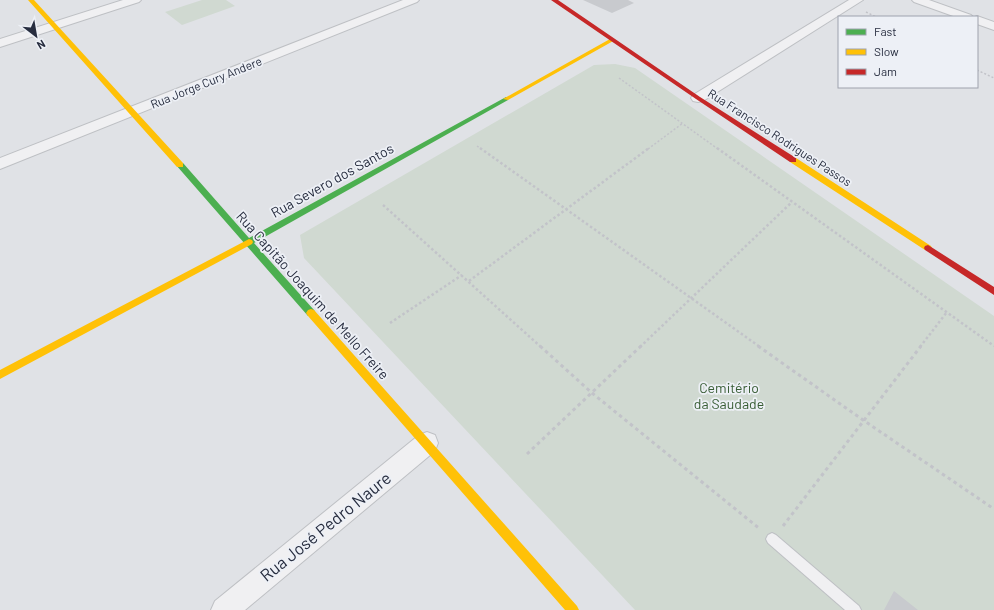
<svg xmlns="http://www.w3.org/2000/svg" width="994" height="610" font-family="Barlow,sans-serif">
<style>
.green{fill:#d0d9d1}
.building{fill:#c8cace}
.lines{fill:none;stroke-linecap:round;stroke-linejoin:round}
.lane-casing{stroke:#bec0c4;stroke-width:2}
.street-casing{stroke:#bec0c4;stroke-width:2}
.path-far2{stroke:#c2c3c9;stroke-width:1.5;stroke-dasharray:2 2;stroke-linecap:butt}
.path-far1{stroke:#c2c3c9;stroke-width:2.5;stroke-dasharray:2.5 2.5;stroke-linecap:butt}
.path{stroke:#c2c3c9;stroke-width:3;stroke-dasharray:3.5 3.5;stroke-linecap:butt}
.lane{fill:#f0f0f2;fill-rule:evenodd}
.street{fill:#f0f0f2;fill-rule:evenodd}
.fast{fill:#4caf50;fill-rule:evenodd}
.slow{fill:#ffc107;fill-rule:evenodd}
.jam{fill:#c62828;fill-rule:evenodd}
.labels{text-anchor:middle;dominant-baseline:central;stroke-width:3.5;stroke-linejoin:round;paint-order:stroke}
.far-street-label{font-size:12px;fill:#272d3f;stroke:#edf0f6}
.street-label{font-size:14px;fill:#272d3f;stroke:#edf0f6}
.park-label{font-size:14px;fill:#375c33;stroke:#edf0f6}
.near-street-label{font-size:17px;fill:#272d3f;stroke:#edf0f6}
</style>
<rect width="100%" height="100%" fill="#e0e2e6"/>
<path class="green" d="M202,0H226L235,6L182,25L165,12Z
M615,64L635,68L994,316V610H635L304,258L300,235L594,65Z"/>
<path class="building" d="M583,0H628L634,3L612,13Z
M894,591L918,610H884Z"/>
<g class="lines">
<defs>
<path id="lane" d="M772,533L776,535L859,606L861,610H845L768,543L766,539L768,535Z"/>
<path id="street" d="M123,0H141L139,2L0,47V39Z
M403,0H419L417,2L0,169V158Z
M849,0H863L703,101L698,102L693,101L691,98L693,95Z
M912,0H929L971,15L973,17H956L914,2Z
M977,16L994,22V30L977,24V17H975Z
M427,432L435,435L438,443L435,451L245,610H211L215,601L419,435Z"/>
</defs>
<use href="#lane" class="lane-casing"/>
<use href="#street" class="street-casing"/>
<path class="path-far2" d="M866,12L876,17
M977,70L994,78
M619,78L718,149
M477,146L481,149
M648,149L683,123"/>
<path class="path-far1" d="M480,148L760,347
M717,148L994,346
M383,205L541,347
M469,281L649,148
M390,323L462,275
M640,347L792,202
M920,347L947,312"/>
<path class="path" d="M540,346L592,393L760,529
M758,346L863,420L994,509
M527,454L641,346
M783,526L921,346"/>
<use href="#lane" class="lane"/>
<use href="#street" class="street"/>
<path class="fast" d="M506,97L508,98V100L254,243L314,310L316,313L314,316H308L176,165L177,163H183L249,238Z"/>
<path class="slow" d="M28,0H34L183,163V167H177Z
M610,39L615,40L508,100L503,99Z
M790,158H796L931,246L932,248L931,250H925L790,162Z
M249,239L252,240L253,242L252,244L0,379V370Z
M311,309L314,310L577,606L579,610H565L308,316L306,313L308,310Z"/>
<path class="jam" d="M551,0H558L700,97L796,158V162H790L696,99Z
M928,245L994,287V295L925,250L924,248L925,246Z"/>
</g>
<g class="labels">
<g class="far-street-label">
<text transform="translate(206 82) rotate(-22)">Rua Jorge Cury Andere</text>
<text transform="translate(780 137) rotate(33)">Rua Francisco Rodrigues Passos</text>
</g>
<g class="street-label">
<text transform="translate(332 180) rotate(-29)">Rua Severo dos Santos</text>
<text transform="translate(313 295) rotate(48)">Rua Capitão Joaquim de Mello Freire</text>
</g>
<g class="park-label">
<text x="729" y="387">Cemitério<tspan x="729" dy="16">da Saudade</tspan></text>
</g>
<g class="near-street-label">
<text transform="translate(325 526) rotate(-39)">Rua José Pedro Naure</text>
</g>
</g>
<rect x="838" y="16" width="140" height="72" fill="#edf0f6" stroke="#9ea2ad"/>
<rect x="846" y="29" width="20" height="6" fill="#4caf50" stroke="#9ea2ad"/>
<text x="874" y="36" font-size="12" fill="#272d3f">Fast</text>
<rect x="846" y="49" width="20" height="6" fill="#ffc107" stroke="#9ea2ad"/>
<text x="874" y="56" font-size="12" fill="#272d3f">Slow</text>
<rect x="846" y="69" width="20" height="6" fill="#c62828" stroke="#9ea2ad"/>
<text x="874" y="76" font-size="12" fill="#272d3f">Jam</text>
<g transform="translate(36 36) rotate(149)" stroke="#edf0f6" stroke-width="3" paint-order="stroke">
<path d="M0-3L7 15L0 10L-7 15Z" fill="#272d3f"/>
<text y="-6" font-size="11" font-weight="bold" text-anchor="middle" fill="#272d3f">N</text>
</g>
</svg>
